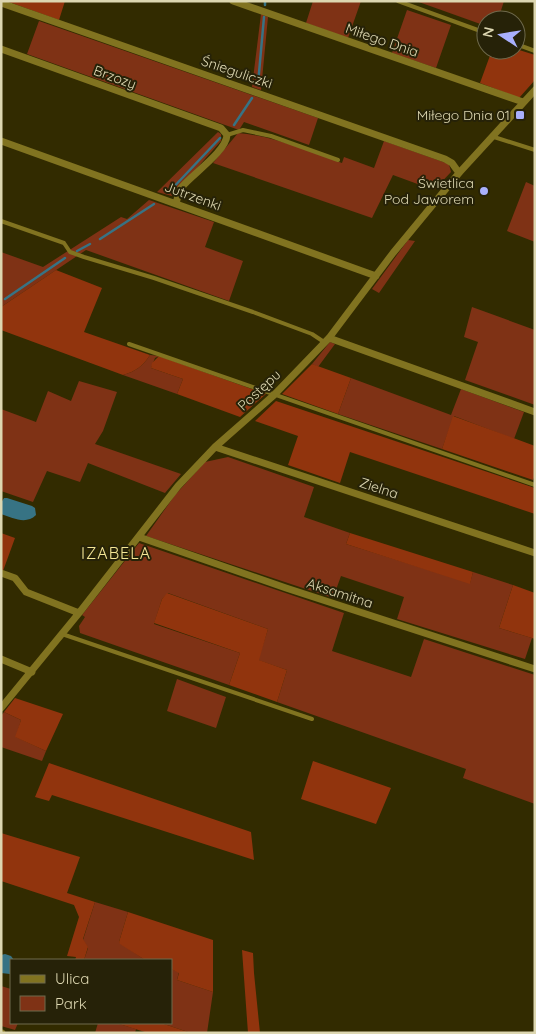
<svg xmlns="http://www.w3.org/2000/svg" width="536" height="1034" font-family="Quicksand,sans-serif">
<style>
.green{fill:#7f3215}
.forest{fill:#91340d}
.water{fill:#377384}
.lines{fill:none;stroke-linecap:round;stroke-linejoin:round}
.stream{stroke:#377384;stroke-width:2.5}
.lane{stroke:#817320;stroke-width:4}
.street{stroke:#817320;stroke-width:7}
.poi-dot{fill:#a9b0fc;stroke:#262208;stroke-width:2}
.labels{text-anchor:middle;dominant-baseline:central;stroke-width:4;stroke-linejoin:round;paint-order:stroke}
.street-label{font-size:14px;fill:#ddd7b1;stroke:#262208}
.poi-label{font-size:14px;fill:#ddd7b1;stroke:#262208;text-anchor:end}
.quarter-label{font-size:16px;letter-spacing:1px;fill:#f4e695;stroke:#262208}
</style>
<rect width="100%" height="100%" fill="#322b00"/>
<path class="green" d="M313,1H361L348,38L306,23Z
M416,1H504L498,20H486V26Z
M407,10L451,25L436,68L392,53Z
M261,14L268,17L261,90L252,87Z
M39,21L318,118L309,145L244,122L239,130L27,54Z
M218,132L221,134V141L172,196L157,192Z
M238,133C274,136 308,151 342,163L344,157L374,168L384,141L449,164L451,172L434,190L393,175L372,218L213,163Z
M526,182L535,186V242L507,231Z
M149,200L214,222L205,247L243,261L229,301L86,250L1,307V252L43,267L121,217L127,219Z
M408,240L415,241L379,293L372,289Z
M472,307L535,330V405L465,380L478,342L464,337Z
M330,342L335,344L318,367L312,364Z
M150,355L159,356L155,358L151,368L183,379L177,394L123,375C136,371 142,367 150,355Z
M351,378L451,415L461,389L524,412L514,439L454,416L442,449L338,414Z
M79,381L117,392L103,431L95,444L181,474L165,493L88,463L80,482L47,471L33,502L1,491V409L36,422L48,391L71,401Z
M228,457L314,487L304,517L350,533L346,544L470,583L473,572L513,585L499,628L532,638L525,659L397,619L404,597L341,576L333,598L146,536L175,495L205,462Z
M139,543L344,613L332,651L411,677L424,639L535,675V804L463,778L466,769L277,702L287,670L258,660L268,629L168,593L162,599L154,624L240,653L229,685L80,633L79,626L85,617L82,615Z
M177,679L226,697L216,728L167,711Z
M4,712L21,720L16,737L46,751L42,761L1,747V716Z
M95,902L128,912L119,942L145,960H84L88,948L83,940Z
M171,969L179,972L177,980L213,992L207,1033H191L161,1023H171Z
M1,986L11,989V1023H18L15,1030L1,1026Z
M98,1023H116L136,1029L135,1033H95Z"/>
<path class="forest" d="M6,1H65L59,20Z
M516,49L535,55V80L519,98L480,83L492,50Z
M56,270L102,288L84,332L150,355C142,367 136,371 123,375L1,330V307Z
M159,356L266,394L240,417L177,394L183,379L151,368L152,363Z
M312,364L351,378L338,414L282,394Z
M276,401L535,488V514L350,452L340,483L288,465L298,436L255,421Z
M453,416L535,446V475L533,480L442,449Z
M1,533L15,538L3,571L1,570Z
M350,533L473,572L470,584L346,544Z
M513,585L535,593V639L499,628Z
M167,593L268,629L259,660L287,670L277,702L229,685L240,653L154,623L162,599Z
M15,698L63,714L46,751L15,737L21,720L4,712Z
M313,761L391,788L376,824L301,799Z
M49,763L251,832L254,860L52,795L49,801L35,797Z
M1,833L80,857L67,893L95,902L83,939L88,947L84,960H75L76,957L67,956L79,917L74,905L1,881Z
M128,912L213,940V992L177,980L179,973L171,969V960H145L120,944L119,942Z
M242,950L253,953L254,973L260,1033H248Z
M116,1023H161L191,1033H148Z"/>
<path class="water" d="M4,498H7L32,506L35,508L36,515C26,525 13,518 1,514V503Z
M5,954L11,956L14,960H11L10,974L1,973V955Z"/>
<g class="lines">
<path class="stream" d="M265,5V1
M258,84L264,17
M234,125L252,98
M169,192L220,138
M100,239L154,204
M77,251L90,244
M5,299L65,258"/>
<path class="lane" d="M398,1L486,33
M516,44L535,51
M227,135L243,130L271,136L338,160
M494,137L535,150
M1,221L64,243L70,252L84,257L154,278L253,312L312,334L324,342
M129,344L535,485
M62,634L312,719"/>
<path class="street" d="M233,1L523,102
M1,3L445,159L452,163L459,173
M1,49L221,128L227,135C226,152 192,174 181,188C178,192 178,198 176,203
M1,141L376,276
M329,338L535,412
M215,447L535,553
M139,537L286,588L535,669
M1,573L15,578L26,592L79,613
M1,659L32,672
M1,708L79,613L178,486L215,447L274,395L329,338L393,253L459,173L535,90
M1,1033H2"/>
</g>
<g class="poi-dot">
<rect x="515" y="110" width="10" height="10" rx="2.5"/>
<circle cx="484" cy="191" r="5"/>
</g>
<g class="labels">
<g class="street-label">
<text transform="translate(382 40) rotate(19)">Miłego Dnia</text>
<text transform="translate(237 72) rotate(19)">Śnieguliczki</text>
<text transform="translate(115 77) rotate(20)">Brzozy</text>
<text transform="translate(193 196) rotate(20)">Jutrzenki</text>
<text transform="translate(259 390) rotate(-43)">Postępu</text>
<text transform="translate(379 488) rotate(18)">Zielna</text>
<text transform="translate(340 593) rotate(18)">Aksamitna</text>
</g>
<g class="poi-label">
<text x="510" y="115">Miłego Dnia 01</text>
<text x="474" y="183">Świetlica<tspan x="474" dy="16">Pod Jaworem</tspan></text>
</g>
<g class="quarter-label">
<text x="116" y="553">IZABELA</text>
</g>
</g>
<rect width="536" height="1034" fill="none" stroke="#ddd7b1" stroke-width="5"/>
<rect x="10" y="959" width="162" height="65" fill="#262208" stroke="#6f6a4c"/>
<rect x="20" y="975" width="25" height="8" fill="#817320" stroke="#6f6a4c"/>
<text x="55" y="984" font-size="15" fill="#ddd7b1">Ulica</text>
<rect x="20" y="996" width="25" height="15" fill="#7f3215" stroke="#6f6a4c"/>
<text x="55" y="1009" font-size="15" fill="#ddd7b1">Park</text>
<g transform="translate(501 35) rotate(282)"><circle r="24" fill="#262208" stroke="#6f6a4c"/>
<path d="M0-4L9 19L0 12L-9 19Z" fill="#a9b0fc"/>
<text y="-8" font-size="14" font-weight="bold" text-anchor="middle" fill="#ddd7b1">N</text>
</g>
</svg>
